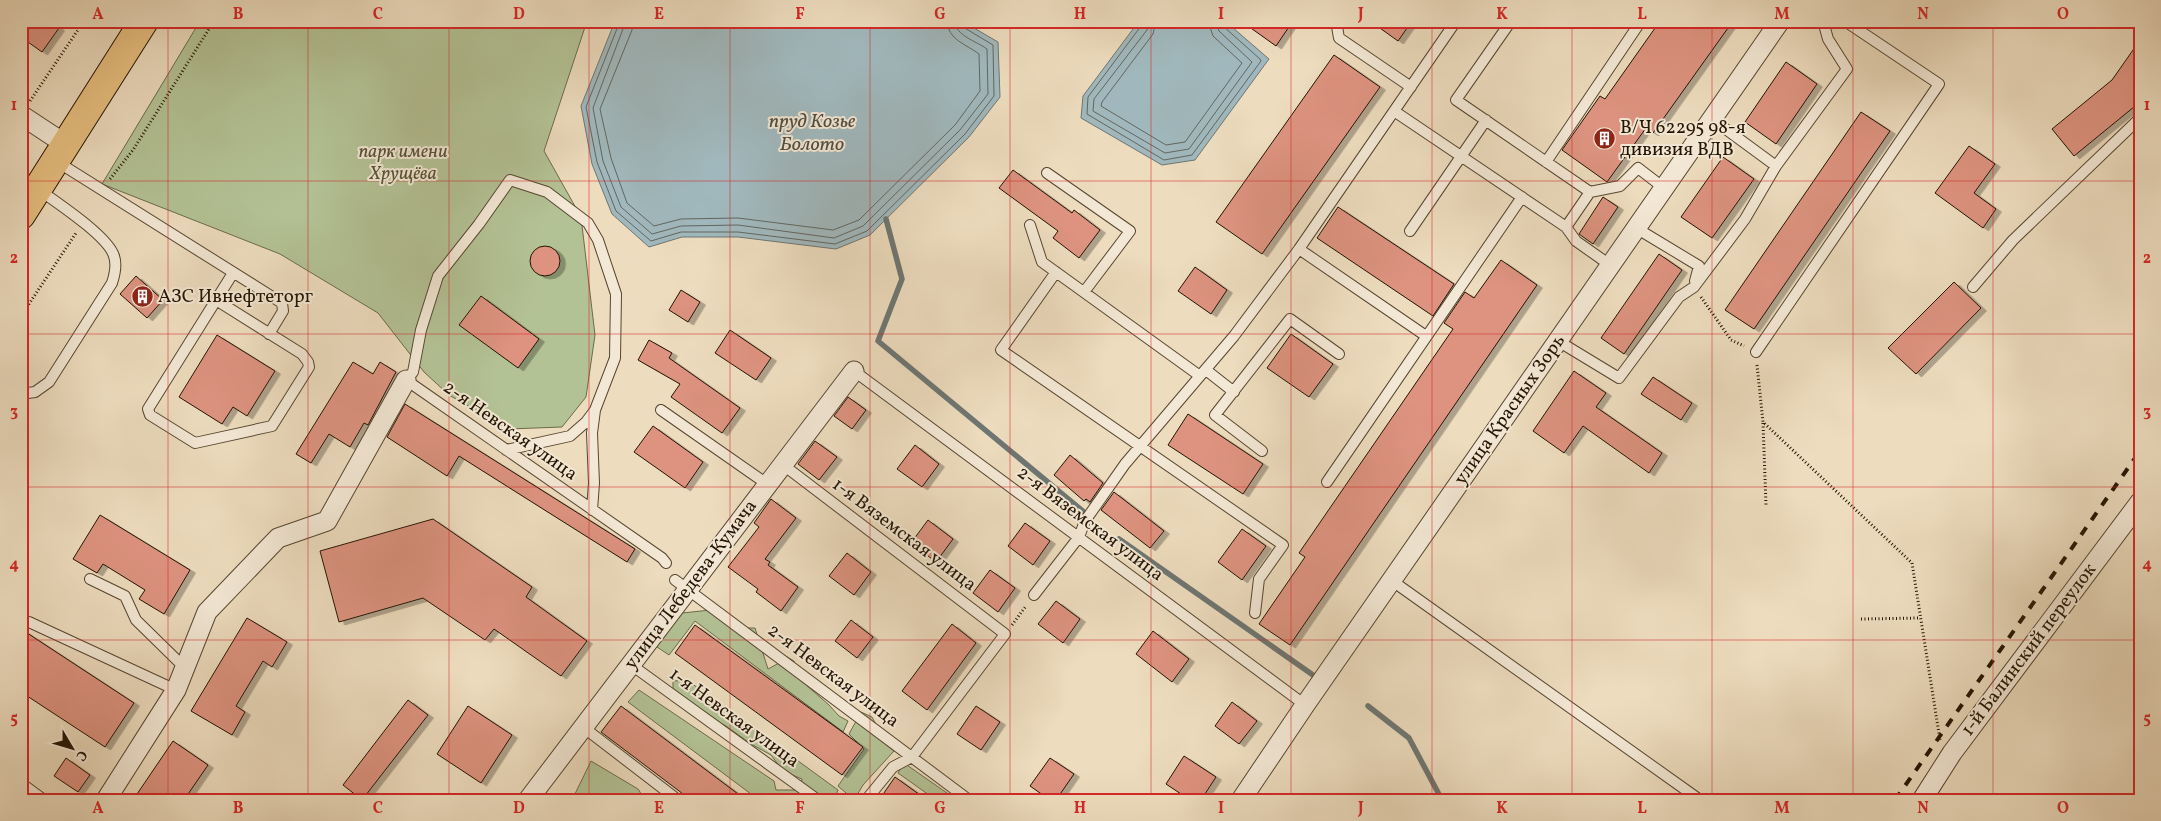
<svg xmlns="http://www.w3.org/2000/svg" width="2161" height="821" font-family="Vollkorn,serif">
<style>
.green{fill:#b3c295;stroke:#6b6b4b}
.water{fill:#a0b8bd;stroke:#6e7672}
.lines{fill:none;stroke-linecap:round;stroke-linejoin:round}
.shore{stroke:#62665f;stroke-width:1}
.stream{stroke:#6e7672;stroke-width:5.5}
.building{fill:#dd9380;stroke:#231401;filter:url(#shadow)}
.lane-casing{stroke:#564630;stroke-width:12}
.street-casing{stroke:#564630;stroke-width:21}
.primary-casing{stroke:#231401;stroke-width:30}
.path{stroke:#231401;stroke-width:3;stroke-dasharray:1 2.5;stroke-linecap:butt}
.lane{stroke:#f3e8d5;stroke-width:10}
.street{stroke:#f3e8d5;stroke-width:19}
.primary{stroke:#e6be7f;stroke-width:28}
.rail{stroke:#231401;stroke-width:4;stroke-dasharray:9 9;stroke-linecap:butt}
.grid{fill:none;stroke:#d62828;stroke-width:1;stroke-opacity:0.55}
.labels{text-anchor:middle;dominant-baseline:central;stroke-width:4;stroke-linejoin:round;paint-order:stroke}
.poi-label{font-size:19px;fill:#231401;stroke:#f3e8d5;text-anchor:start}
.park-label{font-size:19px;font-style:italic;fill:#555135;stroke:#f3e8d5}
.street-label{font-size:19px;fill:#231401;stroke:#f3e8d5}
.water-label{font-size:20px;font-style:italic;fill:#4f4d43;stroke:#f3e8d5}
.neatline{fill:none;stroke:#d62828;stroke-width:2}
.grid-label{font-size:16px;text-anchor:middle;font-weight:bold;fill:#d62828}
</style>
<defs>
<filter id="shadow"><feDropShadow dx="5.5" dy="3" stdDeviation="0" flood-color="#0004"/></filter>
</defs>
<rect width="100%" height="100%" fill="#eddcbe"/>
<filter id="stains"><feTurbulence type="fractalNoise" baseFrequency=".004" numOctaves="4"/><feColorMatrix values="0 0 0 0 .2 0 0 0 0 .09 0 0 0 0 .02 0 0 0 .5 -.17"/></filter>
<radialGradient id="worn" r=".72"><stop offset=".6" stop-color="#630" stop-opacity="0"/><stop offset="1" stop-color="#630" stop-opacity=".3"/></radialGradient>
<path class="green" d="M200,21H587L544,151L581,217L595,335L586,397L562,427L508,429L449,395L424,372L378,313L280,254L102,184Z
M711,610L743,628H755L768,669L779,663V652L794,661L797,677L829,705L839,716L848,721L843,732L695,621L669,655L651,643C662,632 674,626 682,613Z
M687,680L838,790L834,800H759L628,702L639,690L774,781L776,790H800L802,779L783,771L771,755L751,744L726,726L686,706L673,696V681Z
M861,712L872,717L880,732H870L894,751L863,785L854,800L838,786L864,749L849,734Z
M591,761L638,789L645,800H556L573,798Z
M904,763L957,800H936L898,773Z"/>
<path class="water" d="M615,21H962L998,42L1000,97L969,137L870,235L836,249L738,237H682L649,247L612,214L592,164L581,106Z
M1139,21H1225L1269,59L1195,160L1162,165L1081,118L1083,96Z"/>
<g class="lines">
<path class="shore" d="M620,21L586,107L597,162L616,211L651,241L681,232H738L835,244L867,231L965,134L994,96L993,45L963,27L961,21
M626,21L593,108L603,161L621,207L652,234L681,226L738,225L834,238L863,226L960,130L988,94L987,49C976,41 956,36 954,21
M633,21L632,30L600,109L611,158L627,203L654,226L681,219L738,218L833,230L859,220L955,125L980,91L979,54C966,44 948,40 947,21
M1143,21L1141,26L1088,97L1087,114L1164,160L1192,155L1261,61L1260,59L1224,27L1222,21
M1149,21L1147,30L1094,99L1093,111L1165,153L1189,149L1252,62L1219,31L1216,21
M1156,21L1153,34L1102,102L1101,106L1166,145L1185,142L1242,63L1213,36L1208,21"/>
<path class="stream" d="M886,219L902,279L878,341L1084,512
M1119,539L1313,675
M1368,706L1409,738L1442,800"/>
</g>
<path class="building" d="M29,21H50L59,28L42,52L21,37V32Z
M1241,21H1293L1276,46Z
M1370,21H1412L1398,41Z
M1660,21H1733L1653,133L1646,128L1607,182L1562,150L1600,96L1605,99Z
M2140,40V102L2074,156L2052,129L2112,80Z
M1334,55L1380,87L1262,254L1216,222Z
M1786,62L1817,84L1776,144L1745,122Z
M1861,112L1890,131L1754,329L1725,310Z
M1969,146L1995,164L1974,193L1996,209L1983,228L1935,193Z
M1723,157L1754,179L1712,238L1681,217Z
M1013,170L1072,213L1074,210L1100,230L1079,258L1053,238L1058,231L999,188Z
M1603,197L1618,207L1593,244L1579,234Z
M1338,207L1454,284L1433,316L1317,238Z
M530 261a15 15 0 1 1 30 0a15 15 0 1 1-30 0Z
M1659,254L1682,270L1624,354L1601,338Z
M1501,260L1537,285L1290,645L1259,624L1305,557L1299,553L1453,329L1444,323L1465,292L1474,298Z
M1195,267L1227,290L1211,314L1178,291Z
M136,276L163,300L147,318L120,294Z
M1954,282L1981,308L1916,374L1888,348Z
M681,290L700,302L688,322L669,310Z
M481,296L539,339L518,368L459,325Z
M730,330L771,358L756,380L715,353Z
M1291,334L1333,364L1309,397L1267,368Z
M217,335L275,371L247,416L233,407L222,424L179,397Z
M649,340L672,353L669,358L740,408L722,433L671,397L680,384L638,360Z
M353,362L373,374L380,362L396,372L368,425L364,423L350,447L329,434L311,463L296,454Z
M1574,371L1606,393L1596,407L1662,453L1649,473L1583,426L1564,453L1533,431Z
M1653,377L1692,403L1681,420L1641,394Z
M848,397L866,410L852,429L834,416Z
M405,404L635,549L627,562L459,456L447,476L387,437Z
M1188,414L1263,464L1243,494L1168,445Z
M653,426L703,462L685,488L634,452Z
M815,441L837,457L819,480L798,464Z
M915,445L939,464L922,487L897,469Z
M1070,455L1103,483L1090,502L1086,499L1084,501L1054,475Z
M1114,492L1164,531L1150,548L1101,510Z
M771,499L796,518L765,559L770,562L768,565L798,587L781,611L756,592L758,589L728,567L759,527L754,523Z
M100,515L190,570L164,614L139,599L145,590L103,564L97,573L73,559Z
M433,519L532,587L526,597L587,641L561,676L494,629L485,640L423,598L339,622L320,551Z
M928,520L953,539L936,562L911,543Z
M1025,523L1050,541L1033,565L1008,546Z
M1242,529L1266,546L1242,580L1218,562Z
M847,553L871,572L854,595L829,576Z
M990,570L1015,588L998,612L973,593Z
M1056,601L1080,619L1063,643L1038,624Z
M247,618L287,642L272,667L263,661L236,706L245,712L232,735L191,711Z
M851,620L873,637L857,658L835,641Z
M952,624L976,643L927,710L902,691Z
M695,625L863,747L842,775L675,653Z
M21,629L134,703L105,747L21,692Z
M1153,631L1189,659L1172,682L1136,654Z
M408,700L428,715L362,800L343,785Z
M1232,702L1257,721L1239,744L1215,726Z
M468,706L512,735L481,783L437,754Z
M621,706L746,800H691L601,732Z
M976,706L1000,722L981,750L957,734Z
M173,741L208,765L184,800H133Z
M1184,756L1216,777L1201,800H1190L1166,784Z
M66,758L90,775L78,792L54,776Z
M1050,758L1074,774L1056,800H1050L1030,786Z
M895,777L927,800H879Z"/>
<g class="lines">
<defs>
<path id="lane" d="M1336,21L1339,38L1411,87
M1394,111L1566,227L1590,192L1456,100L1511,21
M1712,119L1776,166L1847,69L1828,39L1823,21
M56,161L282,303L283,311L269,334
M1546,162L1641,21
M1047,173L1130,231L1084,292
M1590,192L1620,186L1638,168L1664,188
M1030,225L1042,262L1200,376
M1566,227L1576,241L1610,265
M1636,228L1699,266L1695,281
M1410,231L1486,120
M1299,249L1426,336
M1056,272L1001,350L1283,545L1259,579L1255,613
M1973,287L2013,240L2140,118
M216,300L302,354L308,362L309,367L272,426L195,443L150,415L148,409L233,273
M1558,341L1619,378L1679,297L1694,287L1745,219L1776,166
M1756,352L1939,84L1845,21
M1206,370L1234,392
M854,371L1305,705
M21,394L35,392L49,382L112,283C115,274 117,265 114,256C108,236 56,202 38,189
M661,410L767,484
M506,450L570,436L586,422L595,410
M1262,451L1215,415L1290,319L1339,354
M782,464L1005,634L912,757L893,767L866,800
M1327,482L1522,197
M592,510L594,483L592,433L595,410L615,358L616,294L598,240L588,223L547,192L510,180L479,224L438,276L421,330L413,372L406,380L662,558L666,563
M90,579L125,596L136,620L185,668
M675,580L969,800
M1391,580L1700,800
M1034,595L1079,537L1085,521L1125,464L1234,336L1299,249L1456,21
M29,622L176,690
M630,664L818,800
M583,727L678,800
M21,783L44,800"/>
<path id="street" d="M21,115L65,144
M106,800L176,690L207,612L278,538L327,521L406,380
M528,800L854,371
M1241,800L1305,705L1780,21
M1922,800L1952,753L2140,502"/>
<path id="primary" d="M21,215L144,21"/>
</defs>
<use href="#lane" class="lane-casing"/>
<use href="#street" class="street-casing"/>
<use href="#primary" class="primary-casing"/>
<path class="path" d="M30,101L84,21
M110,179L133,150L214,21
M1701,297L1731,340L1744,346
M21,316L76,233
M1757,365L1763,422L1912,563L1940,740
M1763,423L1766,505
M1861,619L1920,618
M1012,625L1026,606"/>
<use href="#lane" class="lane"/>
<use href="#street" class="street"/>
<use href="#primary" class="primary"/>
<path class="rail" d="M1895,800L2140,451"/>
</g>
<path class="grid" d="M168,21V800M308,21V800M449,21V800M589,21V800M730,21V800M870,21V800M1010,21V800M1151,21V800M1291,21V800M1432,21V800M1572,21V800M1712,21V800M1853,21V800M1993,21V800M21,181H2140M21,334H2140M21,487H2140M21,640H2140"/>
<defs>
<symbol id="building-disc" viewBox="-11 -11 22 22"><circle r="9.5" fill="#8f2418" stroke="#f3e8d5"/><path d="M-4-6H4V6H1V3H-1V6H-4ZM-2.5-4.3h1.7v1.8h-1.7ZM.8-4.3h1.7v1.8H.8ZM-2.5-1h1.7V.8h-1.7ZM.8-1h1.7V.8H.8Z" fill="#fff"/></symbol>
</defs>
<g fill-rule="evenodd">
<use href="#building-disc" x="1592" y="126" width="25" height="25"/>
<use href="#building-disc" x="130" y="284" width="25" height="25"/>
</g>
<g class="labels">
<g class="poi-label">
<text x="1620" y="128">В/Ч 62295 98-я<tspan x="1620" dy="22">дивизия ВДВ</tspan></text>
<text x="158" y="297">АЗС Ивнефтеторг</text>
</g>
<g class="park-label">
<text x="403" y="152">парк имени<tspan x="403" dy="22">Хрущёва</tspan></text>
</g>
<g class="street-label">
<text transform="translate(1510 410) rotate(-55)">улица Красных Зорь</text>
<text transform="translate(510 431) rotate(35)">2-я Невская улица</text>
<text transform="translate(1090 524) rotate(37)">2-я Вяземская улица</text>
<text transform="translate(904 535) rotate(37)">1-я Вяземская улица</text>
<text transform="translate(691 585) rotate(-53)">улица Лебедева-Кумача</text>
<text transform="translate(2029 650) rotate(-53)">1-й Балинский переулок</text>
<text transform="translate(833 676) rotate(37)">2-я Невская улица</text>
<text transform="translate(734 718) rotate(36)">1-я Невская улица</text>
</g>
<g class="water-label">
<text x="812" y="122">пруд Козье<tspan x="812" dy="23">Болото</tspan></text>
</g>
</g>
<rect width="2161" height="821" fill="none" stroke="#eddcbe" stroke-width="55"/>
<g transform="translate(72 748) rotate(128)" stroke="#f3e8d5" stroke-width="4" paint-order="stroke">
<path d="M0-4L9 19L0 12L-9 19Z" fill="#231401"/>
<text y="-8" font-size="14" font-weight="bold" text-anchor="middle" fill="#231401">С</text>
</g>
<rect x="28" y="28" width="2106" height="766" class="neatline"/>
<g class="grid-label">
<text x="98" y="19">A</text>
<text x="238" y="19">B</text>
<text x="378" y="19">C</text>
<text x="519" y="19">D</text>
<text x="659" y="19">E</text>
<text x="800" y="19">F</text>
<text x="940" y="19">G</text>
<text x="1080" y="19">H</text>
<text x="1221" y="19">I</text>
<text x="1361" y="19">J</text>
<text x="1502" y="19">K</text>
<text x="1642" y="19">L</text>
<text x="1782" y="19">M</text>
<text x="1923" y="19">N</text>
<text x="2063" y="19">O</text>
<text x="14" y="110">1</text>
<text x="2147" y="110">1</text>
<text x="14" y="263">2</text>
<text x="2147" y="263">2</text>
<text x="14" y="416">3</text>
<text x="2147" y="416">3</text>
<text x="14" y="569">4</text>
<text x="2147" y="569">4</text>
<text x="14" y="723">5</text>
<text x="2147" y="723">5</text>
<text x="98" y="813">A</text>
<text x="238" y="813">B</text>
<text x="378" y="813">C</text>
<text x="519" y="813">D</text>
<text x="659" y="813">E</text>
<text x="800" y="813">F</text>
<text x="940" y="813">G</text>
<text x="1080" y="813">H</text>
<text x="1221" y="813">I</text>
<text x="1361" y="813">J</text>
<text x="1502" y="813">K</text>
<text x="1642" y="813">L</text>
<text x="1782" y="813">M</text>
<text x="1923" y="813">N</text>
<text x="2063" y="813">O</text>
</g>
<rect width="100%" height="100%" filter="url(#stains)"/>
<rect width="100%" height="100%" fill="url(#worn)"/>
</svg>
